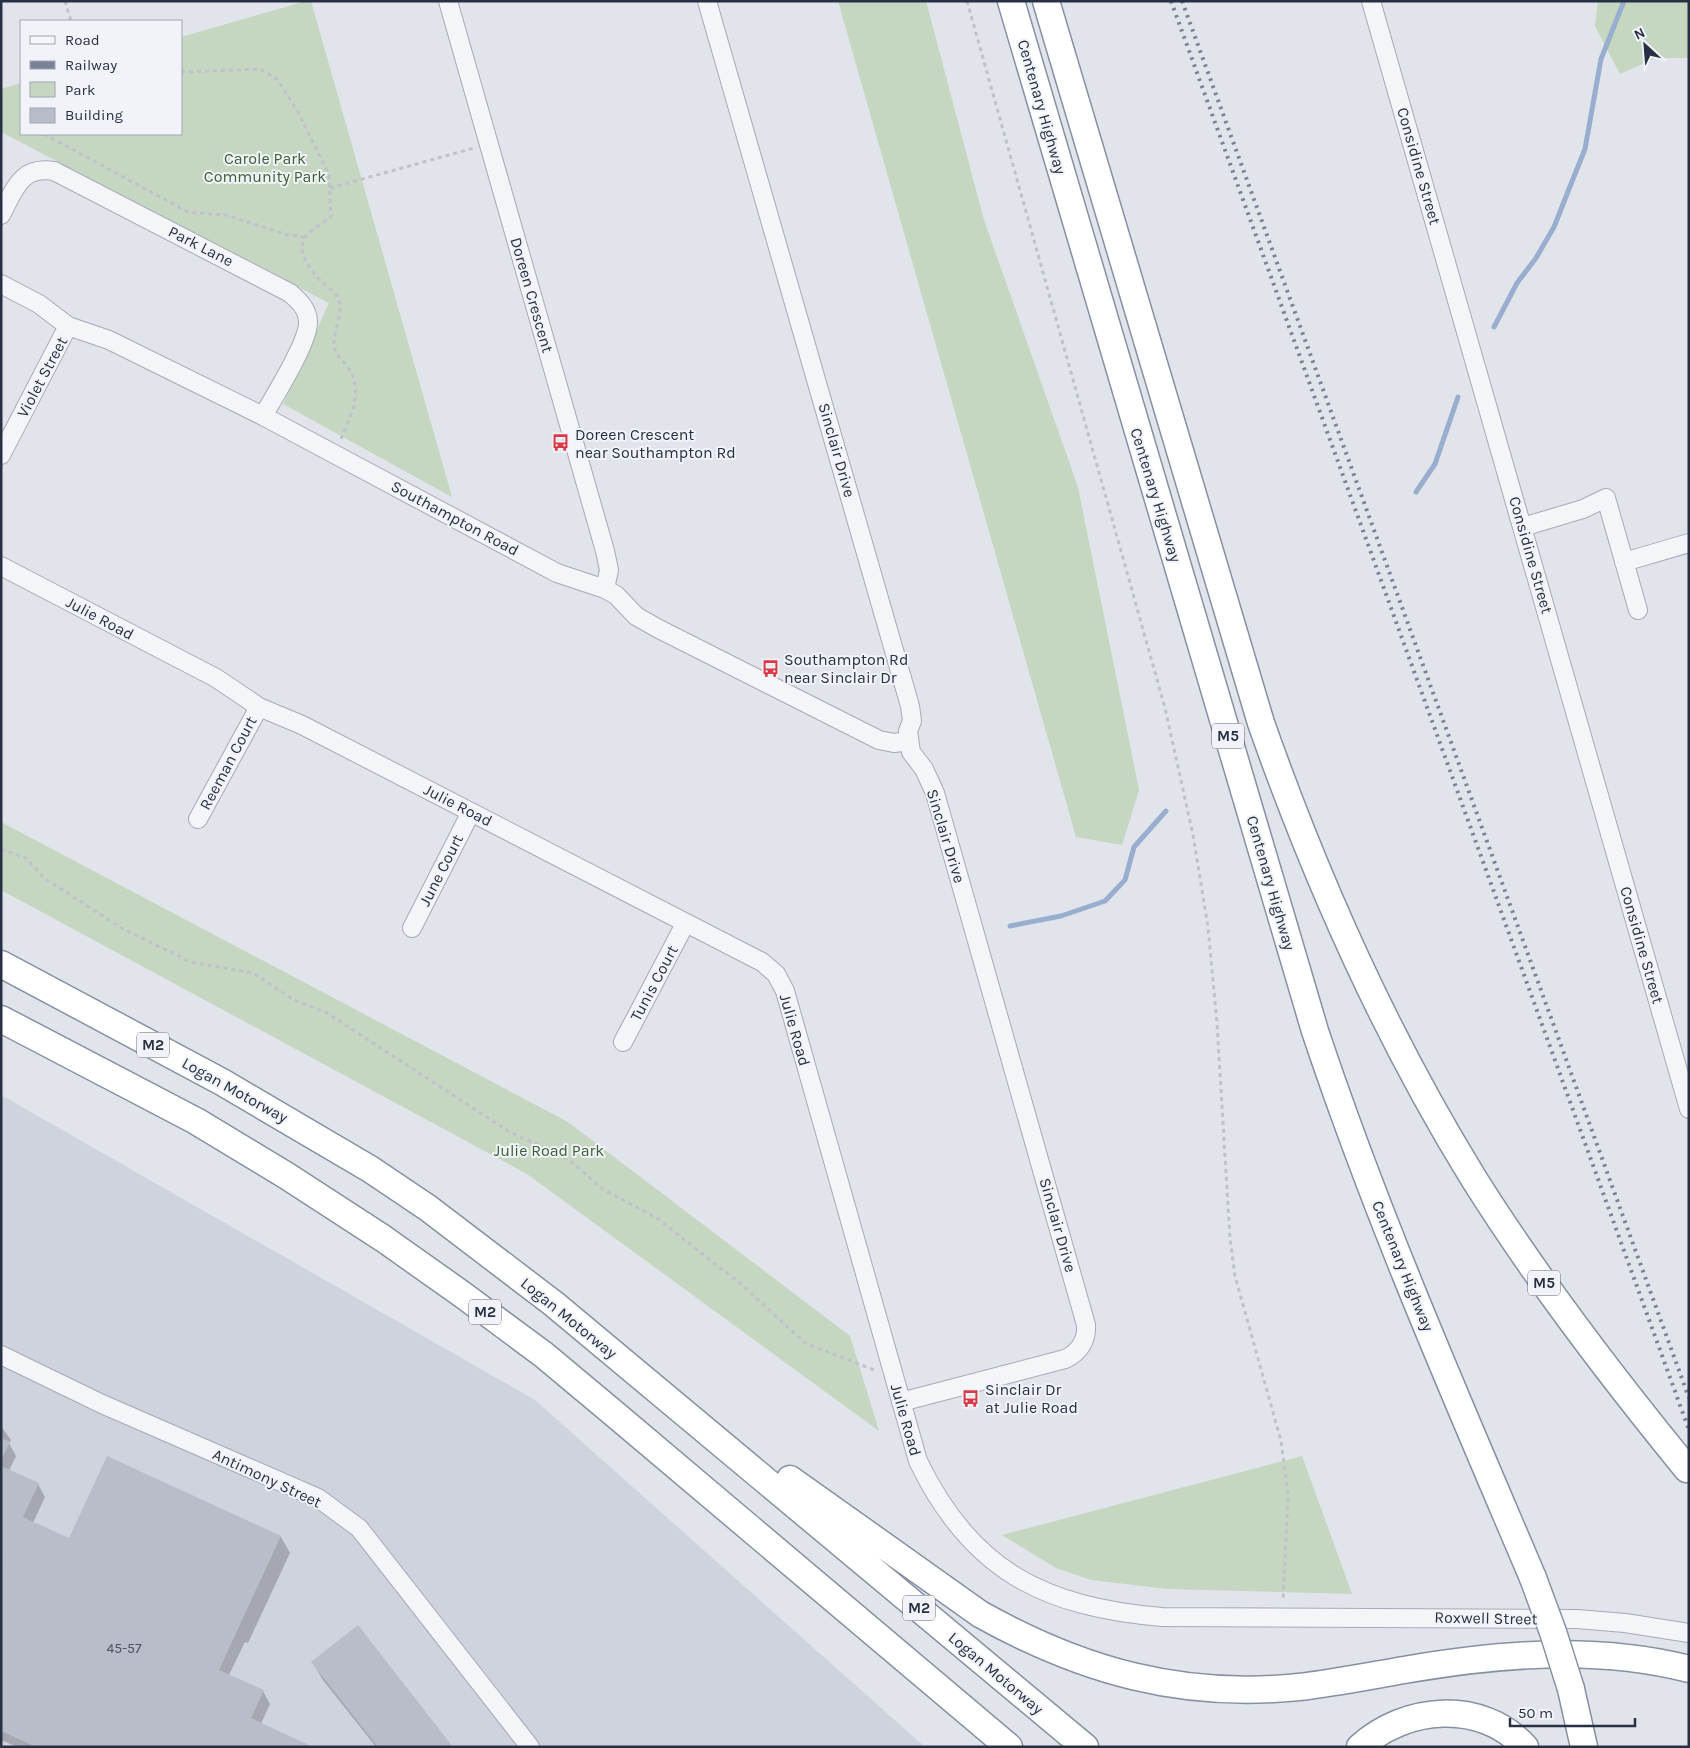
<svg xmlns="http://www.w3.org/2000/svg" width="1690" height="1748" font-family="Karla,sans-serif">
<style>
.built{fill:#cfd3dd}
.green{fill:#c5d6c1}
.shadow{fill:#0003}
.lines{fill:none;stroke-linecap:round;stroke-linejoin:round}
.stream{stroke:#99aece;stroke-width:5}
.building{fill:#b8bdc9}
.minor-casing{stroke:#a6aab6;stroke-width:20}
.highway-casing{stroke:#8790a3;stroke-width:29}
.path{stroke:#bfc2ca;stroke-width:3;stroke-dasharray:4 4;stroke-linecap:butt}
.minor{stroke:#f4f5f9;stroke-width:18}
.highway{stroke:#fff;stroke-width:26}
.rail{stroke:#798296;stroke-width:4;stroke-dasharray:2.5 5;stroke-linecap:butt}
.highway-bridge-casing{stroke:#8790a3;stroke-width:29;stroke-linecap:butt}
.highway-bridge{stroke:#fff;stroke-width:26}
.labels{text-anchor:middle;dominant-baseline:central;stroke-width:4;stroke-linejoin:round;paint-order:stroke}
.number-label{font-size:14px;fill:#4c5365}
.shield{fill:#f1f3f8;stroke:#646a7a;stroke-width:1}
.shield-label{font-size:15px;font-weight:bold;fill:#283044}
.street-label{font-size:16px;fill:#283044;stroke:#f1f3f8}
.park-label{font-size:16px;fill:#386134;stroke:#f1f3f8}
.poi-label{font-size:16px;fill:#283044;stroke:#f1f3f8;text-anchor:start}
</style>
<rect width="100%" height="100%" fill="#e1e4eb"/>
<path class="built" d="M1,1095L535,1400L925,1747H1Z"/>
<path class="green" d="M306,1H311L452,497L283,404L329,303L1,132V89L21,83V134H181V37Z
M838,1H926L984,220L1078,487L1139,790L1122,845L1076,837Z
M1598,1H1689V58H1656L1620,74L1595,26Z
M1,822L568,1122L850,1336L879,1431L527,1174L1,890Z
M1302,1456L1352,1594L1168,1589L1091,1580L1056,1568L1002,1535Z"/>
<path class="shadow" d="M1,1426L11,1440L9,1443L16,1456L9,1471L38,1484L45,1497L33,1523L70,1540L281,1537L290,1553L248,1643L245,1642L229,1675L263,1691L270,1704L261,1724L310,1747H17L1,1740Z
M313,1662L452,1747H376L322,1679Z"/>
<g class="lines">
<path class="stream" d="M1494,327L1517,283L1536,258L1554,227L1569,189L1585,149L1601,59L1624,1
M1416,492L1435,464L1458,397
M1010,926L1061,916L1105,901L1125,880L1134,847L1166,811"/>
</g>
<path class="building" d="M1,1438L10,1442L1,1461Z
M107,1456L281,1536L219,1670L264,1690L251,1718L313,1747H36L1,1731V1563L3,1559L1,1558V1466L39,1483L23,1517L69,1538Z
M358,1625L453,1747H378L311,1662Z"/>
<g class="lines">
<defs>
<path id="minor" d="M448,1L605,551L609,570L605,589
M707,1L910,706L912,721L908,731L911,752L924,769L935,793L1086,1325C1087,1340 1080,1352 1065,1359L901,1402
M1371,1L1689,1109
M1,215C15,189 20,166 54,171L290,293C299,301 308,309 308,322C309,341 274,397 263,416
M1,284L39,304L68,326L109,340L263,416L557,573L605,589L616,595L636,616L657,628L879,740L894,743L909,741
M1,455L68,326
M1523,527L1583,509L1606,498L1638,610
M1624,562L1689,543
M1,566L216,678L259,707L302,725L762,962L776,974L785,991L918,1461C971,1571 1044,1607 1162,1617L1577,1619L1625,1623L1689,1633
M198,819L259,707
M412,928L471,812
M623,1042L685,924
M1,1355L102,1404L318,1498L359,1528L530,1747"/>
<path id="highway" d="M1011,1L1315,1031C1377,1217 1456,1397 1533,1578
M1046,1L1261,723C1317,882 1385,1035 1474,1179C1538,1281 1611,1376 1687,1469
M1,964L222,1082L370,1169L428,1208L554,1304L1085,1747
M1,1019L196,1121L287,1176L384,1239L463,1295L544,1355L617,1416L1009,1747
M790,1479L980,1614C1082,1671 1182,1699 1299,1687C1334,1683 1369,1676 1404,1670C1498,1654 1595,1645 1689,1669
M1571,1689L1584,1747
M1360,1747C1405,1706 1481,1699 1525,1747"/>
</defs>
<use href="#minor" class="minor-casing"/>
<use href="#highway" class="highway-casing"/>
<path class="path" d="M65,1L71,21
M967,1L1165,708L1193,835L1208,927L1217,1023L1230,1239L1235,1276L1281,1441L1288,1495L1283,1601
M181,72L260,69L277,79L298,112L329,175L331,217C323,223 312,229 306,236C295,250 310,270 320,280C325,285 333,290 337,296C345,309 335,327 334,341C333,356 343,359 350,370C363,393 350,417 341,439
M44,134L188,212L226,215L288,235L306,237
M330,188L474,148
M1,849L26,858L44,878L123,929L191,962L253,973L294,1000L327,1013L508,1131L568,1159L604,1190L657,1218L742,1285L805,1343L874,1370"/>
<use href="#minor" class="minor"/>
<use href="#highway" class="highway"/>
<path class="rail" d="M1171,1L1689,1430
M1182,1L1689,1398"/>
<defs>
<path id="highway-bridge" d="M1533,1578L1553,1632L1571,1689"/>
</defs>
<use href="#highway-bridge" class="highway-bridge-casing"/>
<use href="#highway-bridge" class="highway-bridge"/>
</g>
<defs>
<symbol id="bus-bare" viewBox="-9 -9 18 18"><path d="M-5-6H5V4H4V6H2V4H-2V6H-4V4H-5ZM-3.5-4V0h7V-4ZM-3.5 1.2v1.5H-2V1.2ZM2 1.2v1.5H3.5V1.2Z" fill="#db3b46" stroke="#f1f3f8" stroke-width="2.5" paint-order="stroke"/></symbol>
</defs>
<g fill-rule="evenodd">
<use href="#bus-bare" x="548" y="430" width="25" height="25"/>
<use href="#bus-bare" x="758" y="656" width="25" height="25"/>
<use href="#bus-bare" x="958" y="1386" width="25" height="25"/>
</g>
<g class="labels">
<g class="number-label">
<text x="124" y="1648">45-57</text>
</g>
<g class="shield">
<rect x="1212" y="723.5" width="32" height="25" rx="4"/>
<rect x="137" y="1032.5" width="32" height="25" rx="4"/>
<rect x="1528" y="1270.5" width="32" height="25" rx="4"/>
<rect x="469" y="1299.5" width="32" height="25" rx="4"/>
<rect x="903" y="1595.5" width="32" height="25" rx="4"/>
</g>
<g class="shield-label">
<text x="1228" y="736">M5</text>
<text x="153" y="1045">M2</text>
<text x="1544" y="1283">M5</text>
<text x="485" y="1312">M2</text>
<text x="919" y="1608">M2</text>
</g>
<g class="street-label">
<text transform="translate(1042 107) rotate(74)">Centenary Highway</text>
<text transform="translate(1419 166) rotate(74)">Considine Street</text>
<text transform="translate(201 246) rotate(27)">Park Lane</text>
<text transform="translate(532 295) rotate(74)">Doreen Crescent</text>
<text transform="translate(42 377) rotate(-62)">Violet Street</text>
<text transform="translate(837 450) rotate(74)">Sinclair Drive</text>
<text transform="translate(1156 495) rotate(73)">Centenary Highway</text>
<text transform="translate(455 518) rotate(28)">Southampton Road</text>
<text transform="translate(1531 555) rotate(74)">Considine Street</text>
<text transform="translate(100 618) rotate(28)">Julie Road</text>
<text transform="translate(228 763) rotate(-62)">Reeman Court</text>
<text transform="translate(458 805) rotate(27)">Julie Road</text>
<text transform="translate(946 836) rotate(73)">Sinclair Drive</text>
<text transform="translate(441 870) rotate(-63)">June Court</text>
<text transform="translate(1271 883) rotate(74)">Centenary Highway</text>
<text transform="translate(1642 945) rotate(74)">Considine Street</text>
<text transform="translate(654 983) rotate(-62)">Tunis Court</text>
<text transform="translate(795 1030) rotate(74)">Julie Road</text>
<text transform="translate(235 1090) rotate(29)">Logan Motorway</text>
<text transform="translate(1058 1225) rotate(74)">Sinclair Drive</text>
<text transform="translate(1403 1266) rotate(68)">Centenary Highway</text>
<text transform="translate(569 1318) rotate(39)">Logan Motorway</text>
<text transform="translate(906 1420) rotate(74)">Julie Road</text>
<text transform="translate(267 1478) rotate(25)">Antimony Street</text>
<text transform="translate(1486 1618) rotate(1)">Roxwell Street</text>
<text transform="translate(996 1673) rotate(40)">Logan Motorway</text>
</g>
<g class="park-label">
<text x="265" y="158">Carole Park<tspan x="265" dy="18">Community Park</tspan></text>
<text x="549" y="1150">Julie Road Park</text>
</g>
<g class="poi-label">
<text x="575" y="434">Doreen Crescent<tspan x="575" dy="18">near Southampton Rd</tspan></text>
<text x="784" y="659">Southampton Rd<tspan x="784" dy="18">near Sinclair Dr</tspan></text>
<text x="985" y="1389">Sinclair Dr<tspan x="985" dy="18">at Julie Road</tspan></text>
</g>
</g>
<rect width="1690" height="1748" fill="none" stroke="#283044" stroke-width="5"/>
<rect x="20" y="20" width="162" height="115" fill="#f1f3f8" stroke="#a1a5b0"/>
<rect x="30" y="36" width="25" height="8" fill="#f4f5f9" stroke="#a1a5b0"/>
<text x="65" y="45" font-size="15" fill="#283044">Road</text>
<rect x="30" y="61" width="25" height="8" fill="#798296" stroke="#a1a5b0"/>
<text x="65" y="70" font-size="15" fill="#283044">Railway</text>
<rect x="30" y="82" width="25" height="15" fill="#c5d6c1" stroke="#a1a5b0"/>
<text x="65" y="95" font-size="15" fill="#283044">Park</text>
<rect x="30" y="108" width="25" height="15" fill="#b8bdc9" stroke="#a1a5b0"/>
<text x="65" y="120" font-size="15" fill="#283044">Building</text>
<g transform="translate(1645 45) rotate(334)" stroke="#f1f3f8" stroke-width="4" paint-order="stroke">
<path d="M0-4L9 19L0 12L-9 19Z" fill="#283044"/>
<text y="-8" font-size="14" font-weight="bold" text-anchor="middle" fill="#283044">N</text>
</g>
<path d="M1510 1718v8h125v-8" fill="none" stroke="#283044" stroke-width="2.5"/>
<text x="1518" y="1718" font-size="15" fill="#283044" stroke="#f1f3f8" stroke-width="4" paint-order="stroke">50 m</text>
</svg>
